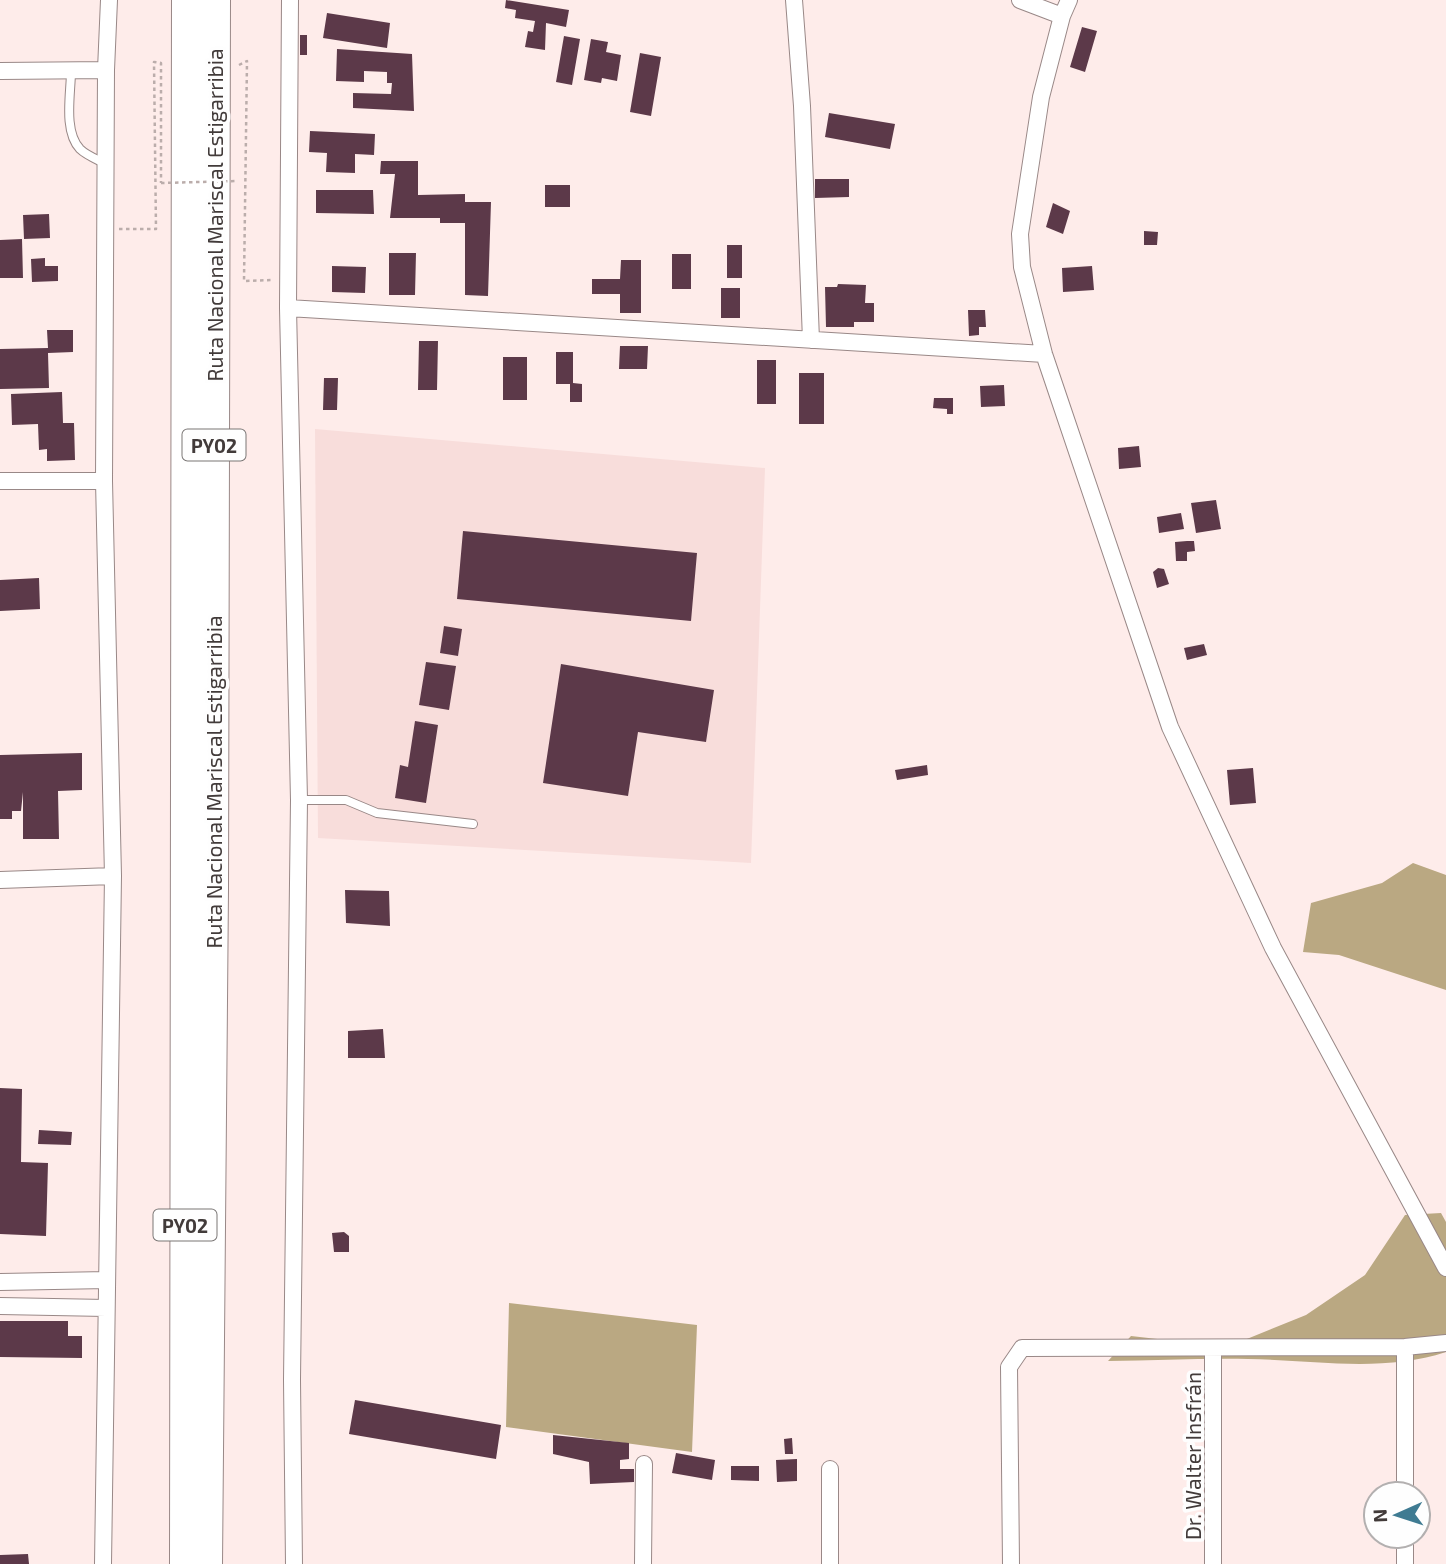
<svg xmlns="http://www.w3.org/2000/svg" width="1446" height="1564" font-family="'Exo 2',sans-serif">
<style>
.built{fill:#f8dddb}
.forest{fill:#baa882}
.building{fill:#5c3949}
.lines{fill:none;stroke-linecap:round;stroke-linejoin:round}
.lane-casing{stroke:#998887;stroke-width:10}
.street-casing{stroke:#998887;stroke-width:18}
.highway-casing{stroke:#998887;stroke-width:32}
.path{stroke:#bbadab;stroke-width:2.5;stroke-dasharray:3.5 3.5;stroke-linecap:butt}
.lane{stroke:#fff;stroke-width:8}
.street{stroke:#fff;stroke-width:16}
.highway{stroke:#fff;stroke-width:30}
.path-bridge{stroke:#bbadab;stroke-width:2.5;stroke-dasharray:3.5 3.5;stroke-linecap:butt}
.labels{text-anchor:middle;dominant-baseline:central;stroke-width:7;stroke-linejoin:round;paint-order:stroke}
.shield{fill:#fefefe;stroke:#7a7675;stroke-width:2}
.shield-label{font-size:19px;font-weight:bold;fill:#423b3a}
.street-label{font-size:21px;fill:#423b3a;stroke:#fefefe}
</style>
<rect width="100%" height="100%" fill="#feecea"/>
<path class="built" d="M315,429L765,468L751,863L318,838Z"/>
<path class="forest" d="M1413,863L1446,875V990L1339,955L1303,952L1311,903L1382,883Z
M1441,1213L1446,1222V1352C1383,1373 1313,1360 1248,1359C1201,1358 1154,1361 1108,1361L1131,1336L1201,1344L1237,1343L1306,1315L1365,1275L1405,1215Z
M509,1303L697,1325L692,1452L506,1427Z"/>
<path class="building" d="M506,0L569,10L566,27L546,23L545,50L525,47L528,31L533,32L535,21L515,18L516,10L505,8Z
M327,13L390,23L387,48L323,38Z
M1082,27L1097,31L1085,72L1070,67Z
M300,35H307V55H300Z
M564,36L580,39L572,85L556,82Z
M591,39L608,42L606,52L621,55L617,81L602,78L601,83L584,80Z
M337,49L412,54L414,111L353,108V93L391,94L392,83H387V72L364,71V82L336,81Z
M640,53L661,57L651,116L630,112Z
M829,113L895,124L890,149L825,137Z
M310,131L375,134L374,155L355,154V173L326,172L327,153L309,152Z
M381,161H418V195L465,194V202H491L488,296L465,295V223H440V218H390L395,174H380Z
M815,179H849V197L815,198Z
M545,185H570V207H545Z
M316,190H373L374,214L316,213Z
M1053,203L1070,211L1063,234L1046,227Z
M49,214L50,238L24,239L23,215Z
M1144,231L1158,232L1157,245H1144Z
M22,239L23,278H0V240Z
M727,245H742V278H727Z
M389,253H416L415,295H389Z
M672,254H691V289H672Z
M45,258V266H58V281L32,282L31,259Z
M621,260H641V313H620V294H592V279H620Z
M332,266L366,267L365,293L332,292Z
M1092,266L1094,290L1063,292L1062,268Z
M838,284L866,285L865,303H874V322H854V327H826L825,287H837Z
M721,288H740V318H721Z
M968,310H985L986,327H979V335L969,336Z
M47,330H73V352L48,353L49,388L0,389V349L48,348Z
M419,341H438L437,390H418Z
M620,346H648L647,369H619Z
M556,352H573V383L582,384V402H570V384H556Z
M503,357H527V400H503Z
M757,360H776V404H757Z
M799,373H824V424H799Z
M324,378H338L337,410H323Z
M1004,385L1005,406L981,407L980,386Z
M62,392L63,423H74L75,460L47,461V449L39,450L38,424L12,425L11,394Z
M934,398H953V414H947V409L933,408Z
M1139,446L1141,467L1119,469L1118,448Z
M1216,500L1221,529L1196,533L1191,503Z
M1181,513L1184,529L1159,533L1157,517Z
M463,531L697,553L691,621L457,599Z
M1187,541H1194L1195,551L1187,552V561H1176L1175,542Z
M1158,568L1164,569L1169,584L1157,588L1153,572Z
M39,578L40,609L0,611V580Z
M444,626L462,629L458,656L440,653Z
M1204,644L1207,655L1187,660L1184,648Z
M426,662L456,666L449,710L419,705Z
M561,664L714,690L706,742L638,732L628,796L543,783Z
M415,721L438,725L426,803L395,798L400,765L408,767Z
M82,753V790L58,791L59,839H23V792L21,811H12V819H0V755Z
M927,765L928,775L897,780L895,770Z
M1253,768L1256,803L1230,805L1227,770Z
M345,890L389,891L390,926L346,923Z
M383,1029L385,1058H348V1031Z
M0,1088L22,1089L21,1162L48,1163L46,1236L0,1234Z
M39,1130L72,1132L71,1145L38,1144Z
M344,1232L349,1236V1252H334L332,1233Z
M0,1321H68V1336H82V1358L0,1357Z
M355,1400L501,1425L496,1459L349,1434Z
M553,1435L629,1443V1459L620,1460V1469H634V1482L590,1484L589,1462L553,1454Z
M792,1438L793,1454H785L784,1439Z
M676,1453L715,1460L712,1480L672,1473Z
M797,1459V1481L777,1482L776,1460Z
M731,1466H759V1481L731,1480Z
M28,1554L29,1564H0V1555Z"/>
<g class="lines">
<defs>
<path id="lane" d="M71,71C71,93 63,131 80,149C86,155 96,159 104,163
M299,800H346L377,813L473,824"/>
<path id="street" d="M290,0L288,308L299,800L292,1380L294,1564
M794,0L802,106L811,340
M1020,0L1062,16
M1069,0L1062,16L1041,97L1020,234L1022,267L1044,354L1170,727L1273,948L1446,1268
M0,71L106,70
M288,308L1044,354
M0,481H104
M0,880L113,876
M0,1282L107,1280
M0,1306L106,1308
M1405,1347V1494
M1213,1349V1564
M830,1469V1564
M1405,1536V1564
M103,1564L113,876L104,481L106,70L109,0
M643,1564L644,1464
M1011,1564L1009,1367L1022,1348L1405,1347L1446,1343"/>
<path id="highway" d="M185,1564L187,0
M207,1564L213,889L215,0"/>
</defs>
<use href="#lane" class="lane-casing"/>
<use href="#street" class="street-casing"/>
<use href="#highway" class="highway-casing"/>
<path class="path" d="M239,65L247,61L244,281L272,280
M119,229H156L154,62L161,63V183"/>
<use href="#lane" class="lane"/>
<use href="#street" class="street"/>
<use href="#highway" class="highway"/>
<path class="path-bridge" d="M161,183L238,181"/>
</g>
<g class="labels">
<g class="shield">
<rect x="182.5" y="429.5" width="63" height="31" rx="5"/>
<rect x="153.5" y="1209.5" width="63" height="31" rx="5"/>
</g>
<g class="shield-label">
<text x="214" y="445">PY02</text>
<text x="185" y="1225">PY02</text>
</g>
<g class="street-label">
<text transform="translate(214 215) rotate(-90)">Ruta Nacional Mariscal Estigarribia</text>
<text transform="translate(213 782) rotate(-90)">Ruta Nacional Mariscal Estigarribia</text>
<text transform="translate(1192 1456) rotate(-90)">Dr. Walter Insfrán</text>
</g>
</g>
<g transform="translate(1397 1515) rotate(267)"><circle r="33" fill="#fefefe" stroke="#b3b0b0" stroke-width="2"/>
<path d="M0-5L12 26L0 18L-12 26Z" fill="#3f7b92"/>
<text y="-10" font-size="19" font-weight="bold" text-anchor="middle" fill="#423b3a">N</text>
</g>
</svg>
